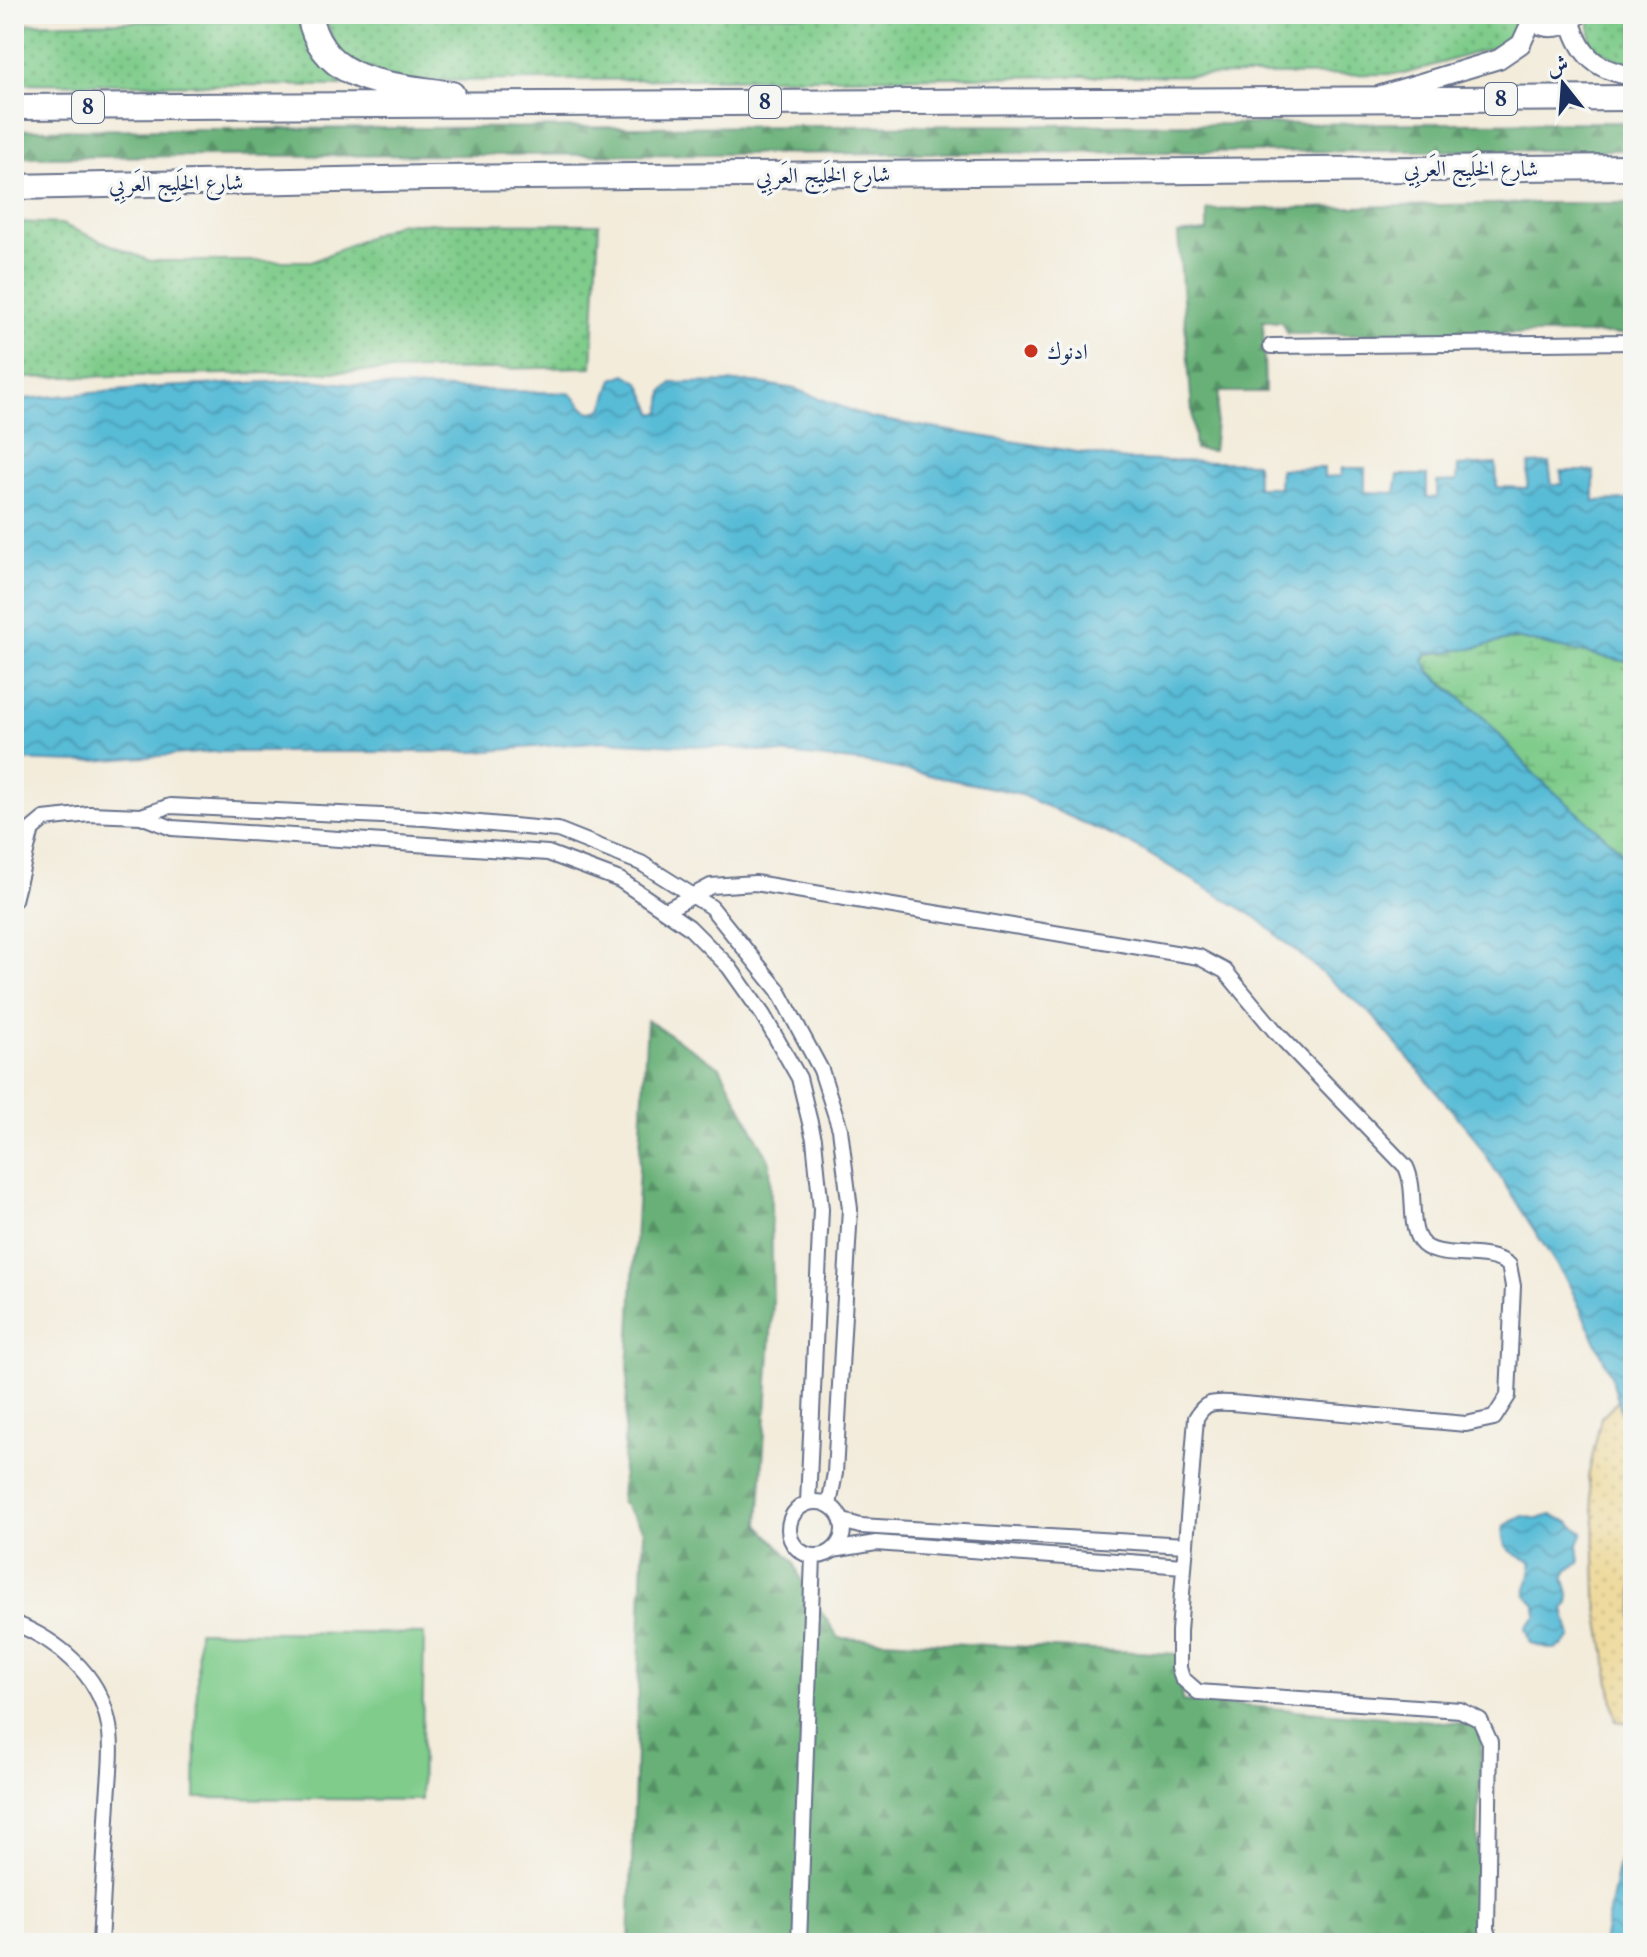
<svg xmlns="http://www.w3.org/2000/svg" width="1647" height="1957" font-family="'Libre Caslon Text',Amiri,serif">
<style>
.forest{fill:url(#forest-firs);stroke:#41706a;stroke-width:2}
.wetland{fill:url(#wetland-marsh);stroke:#4d7e74;stroke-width:2}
.sand{fill:url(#sand-dots);stroke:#84847e;stroke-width:2}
.park{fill:url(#park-dots);stroke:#4d7e74;stroke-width:2}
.garden{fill:#7fcc8b;stroke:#4d7e74;stroke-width:2}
.water{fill:url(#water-waves);stroke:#3a769a;stroke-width:2}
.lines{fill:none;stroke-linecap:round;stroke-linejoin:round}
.street-casing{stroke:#67718a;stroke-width:18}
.secondary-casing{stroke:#67718a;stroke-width:22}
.highway-casing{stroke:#67718a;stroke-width:28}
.street{stroke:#fff;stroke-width:14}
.secondary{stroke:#fff;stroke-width:18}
.highway{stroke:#fff;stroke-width:24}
.poi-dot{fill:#c8321e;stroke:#f6f6f2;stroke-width:3}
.labels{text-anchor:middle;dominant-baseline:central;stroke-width:7;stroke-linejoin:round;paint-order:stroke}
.shield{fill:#f6f6f2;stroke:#5d6b8a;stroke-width:2}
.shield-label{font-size:20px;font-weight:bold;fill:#1b2f5e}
.street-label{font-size:22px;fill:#1b2f5e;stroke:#f6f6f2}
.poi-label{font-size:22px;fill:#1b2f5e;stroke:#f6f6f2;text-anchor:start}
</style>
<defs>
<pattern id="forest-firs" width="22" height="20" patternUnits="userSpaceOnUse" patternTransform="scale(2)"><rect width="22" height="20" fill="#67b077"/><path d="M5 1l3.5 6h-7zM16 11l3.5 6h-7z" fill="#549065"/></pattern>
<pattern id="wetland-marsh" width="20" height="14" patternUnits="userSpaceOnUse" patternTransform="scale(2)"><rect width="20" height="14" fill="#7fcc8b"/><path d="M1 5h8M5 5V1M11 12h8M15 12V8" fill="none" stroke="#67a675"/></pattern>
<pattern id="sand-dots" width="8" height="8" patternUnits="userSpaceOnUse" patternTransform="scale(2)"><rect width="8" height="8" fill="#eeda9e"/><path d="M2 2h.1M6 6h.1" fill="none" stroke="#ccbb8a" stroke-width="1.8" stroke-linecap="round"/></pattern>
<pattern id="park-dots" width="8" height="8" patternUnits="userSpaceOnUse" patternTransform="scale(2)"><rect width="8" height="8" fill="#7fcc8b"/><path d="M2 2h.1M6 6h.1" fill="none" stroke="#67a675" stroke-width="1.8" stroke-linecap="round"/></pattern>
<pattern id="water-waves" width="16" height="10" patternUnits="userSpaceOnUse" patternTransform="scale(2)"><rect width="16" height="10" fill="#59bcd7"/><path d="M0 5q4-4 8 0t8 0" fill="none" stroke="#4999b2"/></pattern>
</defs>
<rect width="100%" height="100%" fill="#f6f6f2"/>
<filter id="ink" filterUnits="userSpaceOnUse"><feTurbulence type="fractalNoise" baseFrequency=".0125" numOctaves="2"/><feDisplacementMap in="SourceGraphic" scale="16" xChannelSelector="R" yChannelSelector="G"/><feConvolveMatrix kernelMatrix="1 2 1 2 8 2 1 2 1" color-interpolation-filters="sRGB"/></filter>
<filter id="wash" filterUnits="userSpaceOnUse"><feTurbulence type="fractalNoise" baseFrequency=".006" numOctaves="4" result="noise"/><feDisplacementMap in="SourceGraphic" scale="32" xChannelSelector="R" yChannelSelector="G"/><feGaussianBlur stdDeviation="1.8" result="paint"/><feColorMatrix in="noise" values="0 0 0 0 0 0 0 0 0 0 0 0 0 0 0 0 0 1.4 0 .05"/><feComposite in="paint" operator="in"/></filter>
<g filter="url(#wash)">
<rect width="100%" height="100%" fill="#f3ecdb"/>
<path class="forest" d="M1633,122V150L14,157V130Z
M1539,203H1633V334H1288L1281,322L1263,321L1265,392H1219L1213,451L1195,449L1178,234L1207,231V210Z
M647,1020L720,1067L770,1162L773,1302L759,1525L794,1562L804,1587L839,1638L1178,1654L1182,1701L1482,1725L1474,1943H629L644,1530L621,1501Z"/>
<path class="wetland" d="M1515,638L1633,663V868L1618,848L1535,775L1487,721L1423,665L1426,654L1475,648Z"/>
<path class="sand" d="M1619,1400L1633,1455V1723L1616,1721L1596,1596L1594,1516L1588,1477L1601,1417Z"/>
<path class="park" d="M324,14L1518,17V40L1404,74L398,81L338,54Z
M1590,16H1633V68L1590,45Z
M299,19L322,63L343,86L14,83V24Z
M14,222L61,224L150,261H314L399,223L599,224L592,367L14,378Z"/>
<path class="garden" d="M198,1631L424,1634L421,1800L195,1798Z"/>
<path class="water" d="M626,374L640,383L654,414L661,412L663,392L672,383L753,382L795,389L871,418L1126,460L1256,463L1257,487H1279L1280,469L1324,468V477L1341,476L1342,468H1365V492L1395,493L1398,475H1427V497L1437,498V482L1457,481L1458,466L1496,464L1497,487L1527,488L1529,464L1549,463L1552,485L1562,484L1561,471H1594V501L1628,500L1633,487V663L1515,638L1475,648L1426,654L1423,659L1432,674L1487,721L1535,775L1618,848L1633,868V1455L1611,1375L1569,1284L1472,1134L1374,1017L1257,918L1135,846L1017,793L870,763L734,748L604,741L475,752H211L79,762L14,760V400L161,387L312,380L366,386L569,393C582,401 583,419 603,409L613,379Z
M1551,1515L1568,1522L1583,1533L1578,1544L1580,1563L1568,1569L1564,1578C1569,1591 1572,1598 1564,1610L1571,1637C1558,1653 1549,1651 1531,1643L1526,1627L1537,1616L1536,1606L1526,1595L1532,1562C1512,1554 1501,1549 1504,1526L1523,1516L1538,1519Z
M1633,1790V1943H1603Z"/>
</g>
<g filter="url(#ink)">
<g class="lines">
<defs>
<path id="street" d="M1271,346L1633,342
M141,816L170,806L424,818L558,830L641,863L711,907L778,990L821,1070L840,1129L850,1209L835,1473L829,1505
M14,900L32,829L44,819L89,814L141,816L172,828L548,853L620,880L689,927L729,967L763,1015L799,1078L814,1139L821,1209L808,1503
M666,910L711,886L755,883L1199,957L1225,971L1275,1031L1406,1167C1417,1190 1408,1224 1420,1241C1436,1263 1485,1246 1509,1265L1513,1286L1508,1396L1494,1418L1466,1424L1232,1403C1214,1402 1205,1401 1196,1418L1179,1631V1668L1182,1678L1198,1692L1460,1710L1480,1720L1490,1742L1487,1930L1492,1943
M789 1529a27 27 0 1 1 54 0a27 27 0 1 1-54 0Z
M843,1521L860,1526L1185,1545
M833,1550L876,1543L1183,1566
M14,1623C57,1640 98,1673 108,1721C114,1746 109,1776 108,1801C105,1848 103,1896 100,1943
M799,1943L813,1556"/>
<path id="secondary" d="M1528,14C1541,33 1564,30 1579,14
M1571,22C1581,57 1597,70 1633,76
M1381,95L1499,59L1521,44L1532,20"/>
<path id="highway" d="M309,14C322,86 392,84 452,94
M14,107L1633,98
M14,187L429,178L1633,167"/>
</defs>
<use href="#street" class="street-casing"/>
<use href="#secondary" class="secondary-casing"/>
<use href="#highway" class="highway-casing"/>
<use href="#street" class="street"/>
<use href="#secondary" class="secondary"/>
<use href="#highway" class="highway"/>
</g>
</g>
<circle class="poi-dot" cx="1031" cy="351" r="8"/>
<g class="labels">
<g class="shield">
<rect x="1485" y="83" width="32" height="32" rx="6"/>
<rect x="749" y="86" width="32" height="32" rx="6"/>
<rect x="72" y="91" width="32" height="32" rx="6"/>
</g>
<g class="shield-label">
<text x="1501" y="99">8</text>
<text x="765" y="102">8</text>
<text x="88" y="107">8</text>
</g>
<g class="street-label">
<text x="1471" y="168">شارع الخَلِيج العَربِي</text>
<text transform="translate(823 175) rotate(-1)">شارع الخَلِيج العَربِي</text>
<text transform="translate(176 183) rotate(-1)">شارع الخَلِيج العَربِي</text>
</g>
<g class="poi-label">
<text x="1047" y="351">ادنوك</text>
</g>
</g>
<rect width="1647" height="1957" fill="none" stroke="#f6f6f2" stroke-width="48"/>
<g transform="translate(1563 84) rotate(343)" stroke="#f6f6f2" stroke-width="6" paint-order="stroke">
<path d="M0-6L14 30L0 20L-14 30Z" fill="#1b2f5e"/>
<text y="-12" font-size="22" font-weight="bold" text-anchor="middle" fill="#1b2f5e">ش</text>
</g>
</svg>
